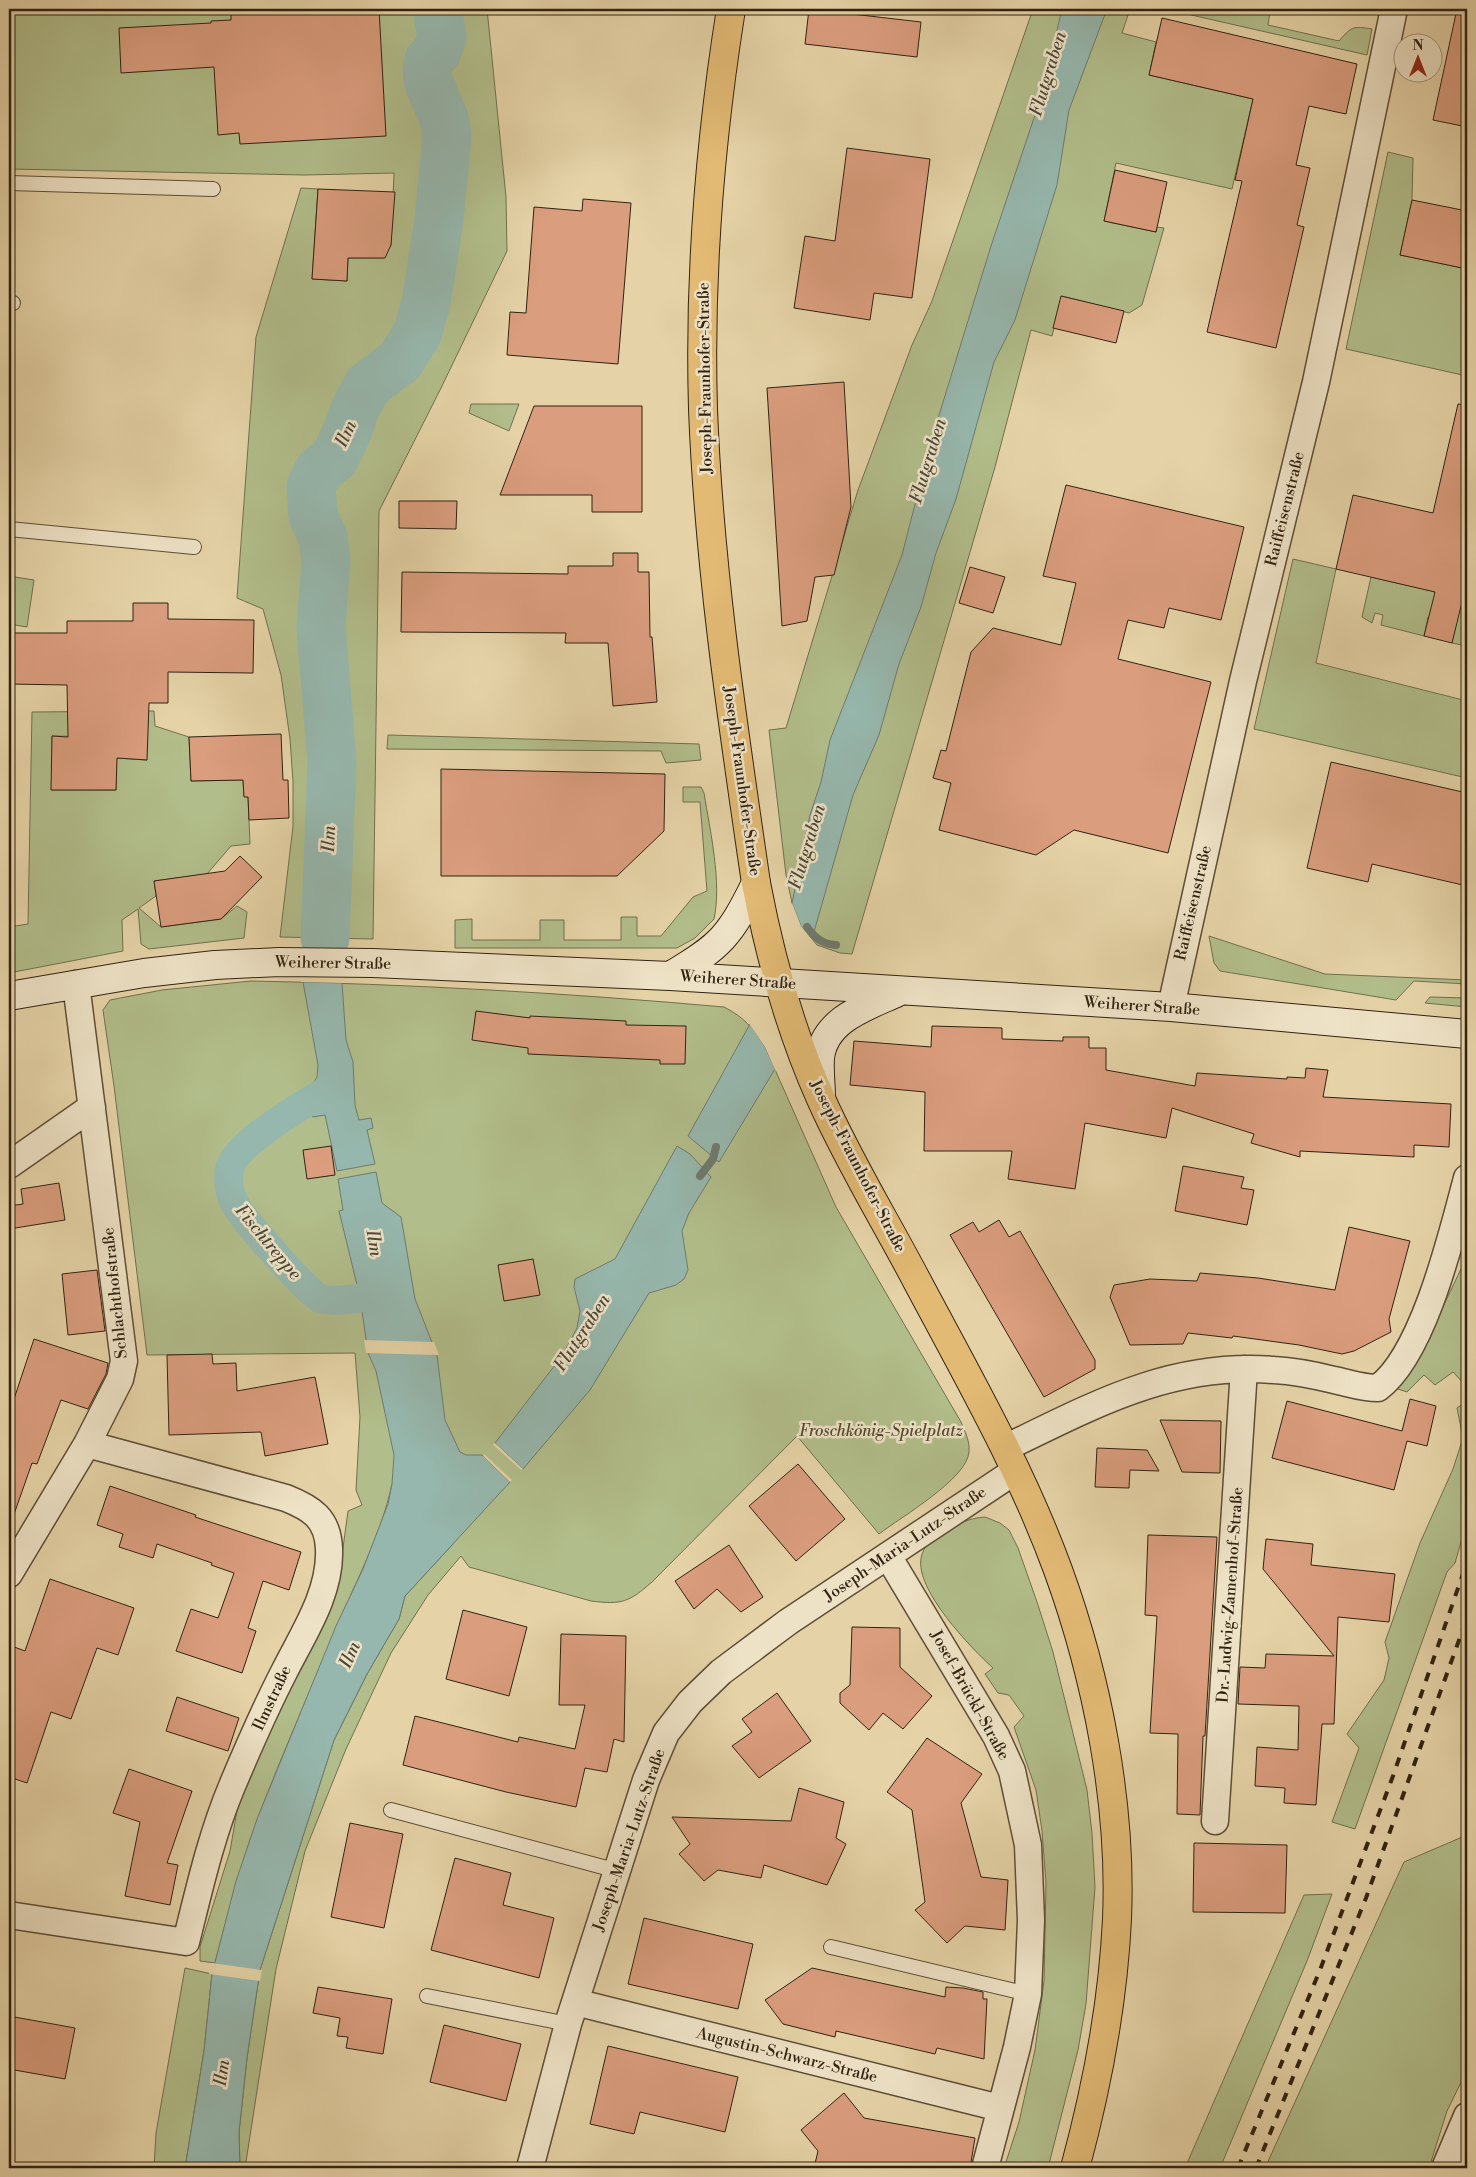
<svg xmlns="http://www.w3.org/2000/svg" width="1476" height="2177" font-family="'Libre Bodoni',serif">
<style>
.green{fill:#b1bd8a;stroke:#71704e;fill-rule:evenodd}
.water{fill:#96b7ad;stroke:#6e7b6f}
.pier{fill:#e5d3a7}
.lines{fill:none;stroke-linecap:round;stroke-linejoin:round}
.stream{stroke:#6e7b6f;stroke-width:8}
.canal{stroke:#96b7ad;stroke-width:29}
.river{stroke:#96b7ad;stroke-width:49}
.building{fill:#da9d7e;stroke:#312211}
.lane-casing{stroke:#5e4e36;stroke-width:16}
.street-casing{stroke:#5e4e36;stroke-width:29}
.secondary-casing{stroke:#312211;stroke-width:30}
.primary-casing{stroke:#312211;stroke-width:30}
.lane{stroke:#eee2c6;stroke-width:14}
.street{stroke:#eee2c6;stroke-width:26}
.secondary{stroke:#eee2c6;stroke-width:28}
.primary{stroke:#e2ba74;stroke-width:28}
.rail{stroke:#312211;stroke-width:4;stroke-dasharray:9 9;stroke-linecap:butt}
.labels{text-anchor:middle;dominant-baseline:central;stroke-width:5;stroke-linejoin:round;paint-order:stroke}
.street-label{font-size:16px;fill:#312211;stroke:#eee2c6}
.park-label{font-size:16px;font-style:italic;fill:#51492f;stroke:#eee2c6}
.water-label{font-size:18px;font-style:italic;fill:#4a4738;stroke:#eee2c6}
</style>
<rect width="100%" height="100%" fill="#e5d3a7"/>
<filter id="stains"><feTurbulence type="fractalNoise" baseFrequency=".004" numOctaves="4"/><feColorMatrix values="0 0 0 0 .2 0 0 0 0 .09 0 0 0 0 .02 0 0 0 .5 -.17"/></filter>
<radialGradient id="worn" r=".72"><stop offset=".6" stop-color="#630" stop-opacity="0"/><stop offset="1" stop-color="#630" stop-opacity=".3"/></radialGradient>
<path class="green" d="M9,9H487L506,197L507,251L441,388L379,511L373,939L280,937L293,826V781L290,739L281,675L263,609L237,598L256,337L301,188L318,189L312,279L347,281L348,258H384L391,245L394,173L305,175L9,169Z
M1033,9H1130L1122,33L1156,42L1149,75L1253,99L1232,189L1116,163L1104,221L1156,232L1157,227L1164,228L1142,305L1129,313L1062,296L1052,336L1031,330L995,467L852,954L840,953L817,945L801,926L794,912L786,875L769,730L786,728L858,490L912,345L932,301Z
M1165,9H1259L1270,11L1268,25L1339,41C1352,26 1353,26 1372,29L1367,55Z
M1388,152L1413,158L1412,200L1400,255L1467,269V376L1346,349Z
M471,404H519L509,431L469,413Z
M1293,559L1336,569L1316,663L1467,701V778L1254,729Z
M9,576L34,580L27,627L9,624Z
M1371,577L1467,599V646L1452,643L1456,624L1428,617L1424,636L1381,625L1383,615L1375,613L1372,623L1362,617Z
M154,711L155,726L189,737L191,781L243,780L244,796L248,797L250,844L231,846L207,874L154,881L156,896L139,908L161,927L221,919L237,906L247,912L244,938L149,949L141,944L138,909L122,920L123,951L9,973V927L28,924L32,712ZM52,736L117,737L116,790H52ZM117,737L147,760L117,758Z
M388,735L699,744L701,760L666,763L661,751L387,749Z
M683,787H701L704,793C710,830 722,883 714,919L695,938L677,948H455V920L472,919V940H540V920H564V940H621V917H637V936H661L693,897L707,891L700,802H683Z
M1209,936L1325,974L1467,980V984L1414,981L1396,1000L1220,971L1214,963Z
M251,981C409,984 567,993 724,1007C745,1018 752,1027 765,1047L836,1207L961,1422C965,1432 970,1441 969,1452C967,1479 901,1517 879,1534L797,1436L652,1582C629,1602 622,1605 591,1601L469,1567L461,1556L428,1595L391,1653L346,1749L305,1851L276,1969L245,2168H240L239,2132L247,2058L260,1970L334,1740L367,1674L399,1619L405,1596L453,1544L392,1484C380,1540 351,1590 330,1643C306,1701 280,1759 258,1818C240,1865 228,1914 215,1963L200,1961V1947L230,1851L239,1799L328,1603L343,1548L348,1511L362,1505L356,1490L360,1417L355,1353L147,1355L114,1086L103,1010L110,1000L162,990Z
M1430,997L1467,998V1007L1425,1003Z
M1461,1269L1467,1270V1387L1453,1372L1435,1385L1424,1375L1407,1392L1392,1387L1426,1342Z
M1467,1401V1521L1455,1563L1447,1572L1355,1829L1332,1822L1359,1748L1347,1734L1384,1680L1389,1658L1385,1642L1420,1543L1453,1469L1463,1438L1457,1408Z
M985,1517L1000,1523L1009,1530L1018,1548L1037,1602L1053,1652L1087,1790L1092,1833L1095,1887L1086,2004L1078,2050L1048,2168H1004L1019,2122L1035,2050L1044,1981L1046,1883L1042,1831L1036,1790L1014,1727L1024,1716L1009,1695L998,1693L985,1674L993,1668C971,1648 915,1590 921,1558C923,1546 933,1538 943,1532C957,1524 969,1518 985,1517Z
M1467,1835V2070L1447,2111L1429,2168H1265L1404,1862Z
M1332,1894L1307,1961L1220,2168H1185L1304,1895Z
M185,1968L212,1974L204,2051L185,2168H154L156,2133Z"/>
<path class="water" d="M1062,9H1107L1069,110L1057,185L1015,320L994,362L956,499L936,553L921,607L899,664L879,735L853,795L812,939L801,926L792,903L810,815L821,782L830,740L902,555L932,438L991,246L1042,94Z
M303,982L342,983L346,1040L353,1062L355,1105L359,1120L371,1118L373,1128L367,1130L375,1164L337,1171L325,1115L313,1117L300,1103L317,1077L318,1065Z
M750,1024L765,1047L775,1069L719,1162L688,1136Z
M677,1146L690,1154L711,1177L689,1213L682,1231L688,1270L684,1279L676,1285L649,1293L590,1390L523,1469L495,1443L562,1356L577,1328L580,1311L574,1287L575,1279L615,1259Z
M376,1172L382,1203L401,1217L415,1299L437,1355L445,1420L460,1452L466,1455H482L510,1482L405,1596L399,1619L367,1674L334,1740L260,1970L247,2058L239,2132L240,2168H185L204,2051L212,1974L236,1881L257,1819L336,1626L363,1569L388,1504L392,1484L394,1455L376,1371L368,1353L360,1297L339,1211L343,1210L338,1179Z"/>
<path class="pier" d="M792,903L801,926L813,941L810,940L799,928L792,913L790,906Z
M302,980L343,981L345,983L300,982Z
M748,1022H752L767,1045L777,1068L776,1072L765,1047Z
M364,1340L434,1342L439,1355L366,1353Z
M495,1443L523,1469L521,1470L493,1445Z
M484,1454L512,1480L510,1482L483,1456Z
M212,1963L262,1970L260,1981L209,1974Z"/>
<g class="lines">
<path class="stream" d="M807,927C815,938 822,944 836,945
M700,1176L713,1159L716,1147"/>
<path class="canal" d="M337,1084C312,1100 239,1140 230,1167C227,1179 229,1194 235,1204C242,1218 310,1296 321,1299C337,1303 366,1297 382,1294"/>
<path class="river" d="M325,938L332,762L321,627L326,560L323,537L313,516L311,486L319,470L334,459L347,432L355,409L367,386L400,361L417,334L426,303L439,220L447,136L445,121L428,80L427,70L429,60L437,52L442,37L437,9"/>
</g>
<path class="building" d="M231,9H379L386,136L240,144L239,133L218,135L214,67L121,73L119,28L211,23V21L231,20Z
M809,9L921,22L917,57L805,44Z
M1457,9H1467V127L1433,120Z
M1162,18L1357,64L1346,114L1309,106L1296,165L1310,168L1297,225L1304,227L1276,348L1207,332L1242,181L1235,180L1253,99L1149,75Z
M847,148L930,159L912,298L874,293L870,320L794,308L805,236L835,241Z
M1115,170L1167,182L1156,232L1104,221Z
M318,189L395,192L391,245L385,258H348L347,281L312,279Z
M583,199L631,203L618,364L507,355L510,312L526,313L534,207L582,211Z
M1412,200L1467,211V269L1400,255Z
M1061,296L1124,311L1116,343L1053,328Z
M844,382L851,507L834,575L815,577L807,621L782,626L767,388Z
M1458,404L1467,405V599L1463,598L1452,643L1424,636L1435,592L1336,569L1353,495L1433,513Z
M534,406H642V512H592V495H500Z
M1066,485L1244,527L1221,620L1169,608L1164,628L1128,620L1118,659L1211,682L1168,853L1074,830L1036,855L939,830L951,783L933,778L941,750L946,751L971,652L993,628L1061,645L1076,583L1043,576Z
M399,501H457L456,529L399,528Z
M613,553H638V572H649L650,637H652L657,702L613,706L608,643H565L566,633L401,632L402,572L568,574V566H613Z
M970,567L1005,577L993,613L959,603Z
M133,603H168V619L254,620L253,673L168,672V703H149L147,760L117,758L116,790H51L52,736L68,737L67,685L9,684V633H67V621H133Z
M281,734L283,780H288L289,818L249,820L248,797H244L243,780L191,781L189,737Z
M1331,762L1467,793V886L1372,864L1368,882L1307,868Z
M441,769L665,774L664,831L617,876H441Z
M240,856L262,877L221,919L161,927L154,881L225,871Z
M476,1011L530,1018V1016L626,1021V1025L686,1026L685,1064H660V1060L528,1054V1048L472,1040Z
M932,1026L1002,1028V1039L1063,1041V1037H1089V1048H1106V1070L1195,1086L1197,1073L1287,1079V1077L1305,1078L1306,1068L1328,1070L1323,1097L1451,1104L1449,1147L1414,1145V1157L1300,1151V1157L1251,1143L1254,1134L1172,1108L1166,1138L1085,1123L1075,1189L1008,1179L1012,1151H924L925,1092L850,1085L854,1041L931,1047Z
M331,1146L335,1175L307,1179L303,1150Z
M1183,1166L1244,1177L1241,1188L1254,1190L1247,1225L1175,1211Z
M59,1183L65,1220L9,1229V1206L23,1204L21,1189Z
M999,1220L1009,1237L1020,1231L1095,1360V1369L1044,1397L950,1235L973,1222L979,1232Z
M1349,1227L1410,1241L1389,1319L1391,1332L1354,1351L1342,1354L1299,1345L1233,1336L1232,1338L1188,1333L1183,1344L1130,1345L1110,1297L1114,1285L1150,1279L1197,1281L1200,1273L1258,1278L1335,1290Z
M533,1259L540,1295L504,1301L498,1265Z
M97,1270L105,1331L68,1335L62,1274Z
M34,1339L108,1363L106,1374L88,1409L61,1400L37,1464L32,1463L12,1520H9V1397L14,1399Z
M212,1354L213,1364L236,1363L237,1391L315,1377L328,1444L265,1456L261,1432L169,1435L167,1355Z
M1410,1399L1436,1406L1427,1446L1407,1441L1394,1490L1272,1458L1287,1401L1402,1431Z
M1160,1420L1221,1421L1220,1473L1182,1472Z
M1097,1448L1147,1450L1159,1471L1130,1470L1129,1488L1095,1487Z
M798,1464L845,1519L796,1561L749,1506Z
M110,1486L196,1515L195,1517L301,1552L289,1590L263,1581L248,1628L256,1631L242,1673L176,1651L191,1609L218,1618L234,1573L211,1565L212,1563L157,1544L153,1558L119,1547L123,1534L97,1525Z
M1148,1535L1217,1537L1205,1736H1203L1200,1815L1177,1814L1178,1734L1150,1733L1157,1616L1145,1615Z
M1266,1539L1313,1544L1311,1565L1395,1574L1389,1622L1338,1617L1334,1724H1322L1316,1805L1284,1803L1285,1788L1255,1786L1257,1747L1298,1750L1299,1706L1238,1704L1240,1667L1265,1668L1266,1654L1334,1656L1263,1569Z
M729,1545L763,1597L741,1612L717,1589L694,1609L675,1581Z
M50,1579L134,1608L118,1655L97,1648L71,1719L51,1712L27,1783L9,1777V1645L25,1651Z
M463,1610L527,1627L509,1696L446,1679Z
M852,1627L900,1628V1667L932,1696L903,1729L883,1713L869,1730L840,1703V1693L850,1685Z
M561,1634L626,1636L624,1742L614,1739L607,1772L585,1768L576,1807L506,1792L403,1765L415,1716L518,1742L519,1737L575,1749L585,1705H559Z
M777,1693L811,1741L759,1778L732,1746L752,1732L742,1719Z
M177,1697L239,1718L228,1751L166,1731Z
M927,1738L982,1774L961,1803L981,1877L1008,1880L1005,1930L965,1926L947,1943L915,1910L925,1902L912,1810L887,1792Z
M129,1769L192,1791L167,1863L178,1865L170,1905L125,1896L140,1822L113,1813Z
M799,1788L844,1802L836,1838L846,1844L827,1885L764,1865L761,1878L718,1870L704,1881L679,1854L690,1844L672,1817L791,1821Z
M350,1823L403,1834L384,1928L331,1917Z
M1194,1843L1287,1845L1285,1913L1193,1912Z
M455,1858L511,1873L503,1905L554,1918L539,1978L431,1950Z
M644,1918L753,1944L738,2009L628,1984Z
M812,1968L945,1997L946,1987L963,1988L983,1992V1999H987L984,2059L937,2048L935,2054L836,2031L835,2037L783,2024L765,2000Z
M318,1987L392,1999L383,2054L346,2048L348,2037L337,2036L340,2018L313,2013Z
M9,2016L75,2028L65,2079L9,2069Z
M444,2025L521,2044L506,2101L430,2082Z
M608,2046L738,2077L725,2132L640,2112L634,2134L590,2124Z
M844,2093L864,2118L975,2138L970,2168H814L818,2151L801,2130Z"/>
<g class="lines">
<defs>
<path id="lane" d="M9,183L213,189
M9,303H13
M9,529L194,547
M391,1810L618,1871
M831,1947L1028,1994
M427,1996L568,2024"/>
<path id="street" d="M1171,1007L1243,681L1316,382L1394,9
M9,1165L92,1107
M1005,1448C1094,1405 1171,1362 1274,1370C1294,1371 1314,1375 1334,1380C1349,1383 1362,1388 1378,1388C1424,1354 1452,1234 1467,1178
M888,1556L996,1736L1012,1771L1028,1845L1031,1920L1028,1994L1017,2047L985,2168
M9,1574L87,1444L120,1379L124,1361L76,984
M1215,1821L1244,1369
M9,1915L186,1942C199,1890 211,1836 232,1786C248,1748 265,1709 284,1672C303,1634 331,1593 329,1549C328,1518 311,1508 286,1498L87,1444
M575,2002L1000,2108
M530,2168L568,2024L646,1780L666,1733L690,1702L721,1672L788,1622L1015,1471
M1445,2168L1467,2116"/>
<path id="secondary" d="M670,976C721,946 730,936 756,883
M9,996L144,973L215,965L279,962L373,963L670,976L1171,1007L1467,1034
M821,1097C821,1085 819,1071 820,1058C824,1020 865,1007 896,993"/>
<path id="primary" d="M731,9C710,141 699,275 703,409C709,568 733,726 756,883C770,957 790,1030 821,1099C849,1162 885,1220 917,1281C967,1375 1021,1469 1058,1570C1097,1677 1122,1804 1117,1919C1113,2003 1097,2087 1075,2168"/>
</defs>
<use href="#lane" class="lane-casing"/>
<use href="#street" class="street-casing"/>
<use href="#secondary" class="secondary-casing"/>
<use href="#primary" class="primary-casing"/>
<use href="#lane" class="lane"/>
<use href="#street" class="street"/>
<use href="#secondary" class="secondary"/>
<use href="#primary" class="primary"/>
<path class="rail" d="M1238,2168L1320,1970L1393,1776L1467,1562
M1256,2168L1366,1898L1467,1618"/>
</g>
<g class="labels">
<g class="street-label">
<text transform="translate(705 378) rotate(-91)">Joseph-Fraunhofer-Straße</text>
<text transform="translate(1285 509) rotate(-76)">Raiffeisenstraße</text>
<text transform="translate(742 781) rotate(82)">Joseph-Fraunhofer-Straße</text>
<text transform="translate(1193 903) rotate(-77)">Raiffeisenstraße</text>
<text transform="translate(333 963) rotate(1)">Weiherer Straße</text>
<text transform="translate(738 980) rotate(4)">Weiherer Straße</text>
<text transform="translate(1142 1006) rotate(4)">Weiherer Straße</text>
<text transform="translate(858 1166) rotate(63)">Joseph-Fraunhofer-Straße</text>
<text transform="translate(115 1293) rotate(-96)">Schlachthofstraße</text>
<text transform="translate(905 1544) rotate(-34)">Joseph-Maria-Lutz-Straße</text>
<text transform="translate(1230 1595) rotate(-86)">Dr.-Ludwig-Zamenhof-Straße</text>
<text transform="translate(970 1695) rotate(61)">Josef-Brückl-Straße</text>
<text transform="translate(272 1698) rotate(-65)">Ilmstraße</text>
<text transform="translate(629 1840) rotate(-71)">Joseph-Maria-Lutz-Straße</text>
<text transform="translate(787 2055) rotate(14)">Augustin-Schwarz-Straße</text>
</g>
<g class="park-label">
<text x="881" y="1431">Froschkönig-Spielplatz</text>
</g>
<g class="water-label">
<text transform="translate(1048 74) rotate(-73)">Flutgraben</text>
<text transform="translate(346 434) rotate(-65)">Ilm</text>
<text transform="translate(928 461) rotate(-73)">Flutgraben</text>
<text transform="translate(329 839) rotate(-88)">Ilm</text>
<text transform="translate(807 847) rotate(-73)">Flutgraben</text>
<text transform="translate(268 1242) rotate(50)">Fischtreppe</text>
<text transform="translate(374 1243) rotate(81)">Ilm</text>
<text transform="translate(582 1333) rotate(-57)">Flutgraben</text>
<text transform="translate(350 1655) rotate(-66)">Ilm</text>
<text transform="translate(222 2073) rotate(-82)">Ilm</text>
</g>
</g>
<rect width="1476" height="2177" fill="none" stroke="#e5d3a7" stroke-width="30"/>
<rect x="10" y="10" width="1456" height="2157" fill="none" stroke="#312211" stroke-width="2.5"/>
<rect x="15" y="15" width="1446" height="2147" fill="none" stroke="#312211"/>
<g transform="translate(1418 58)"><circle r="24" fill="#eee2c6" stroke="#a2957e"/>
<path d="M0-4L9 19L0 12L-9 19Z" fill="#8f2418"/>
<text y="-8" font-size="14" font-weight="bold" text-anchor="middle" fill="#312211">N</text>
</g>
<rect width="100%" height="100%" filter="url(#stains)"/>
<rect width="100%" height="100%" fill="url(#worn)"/>
</svg>
